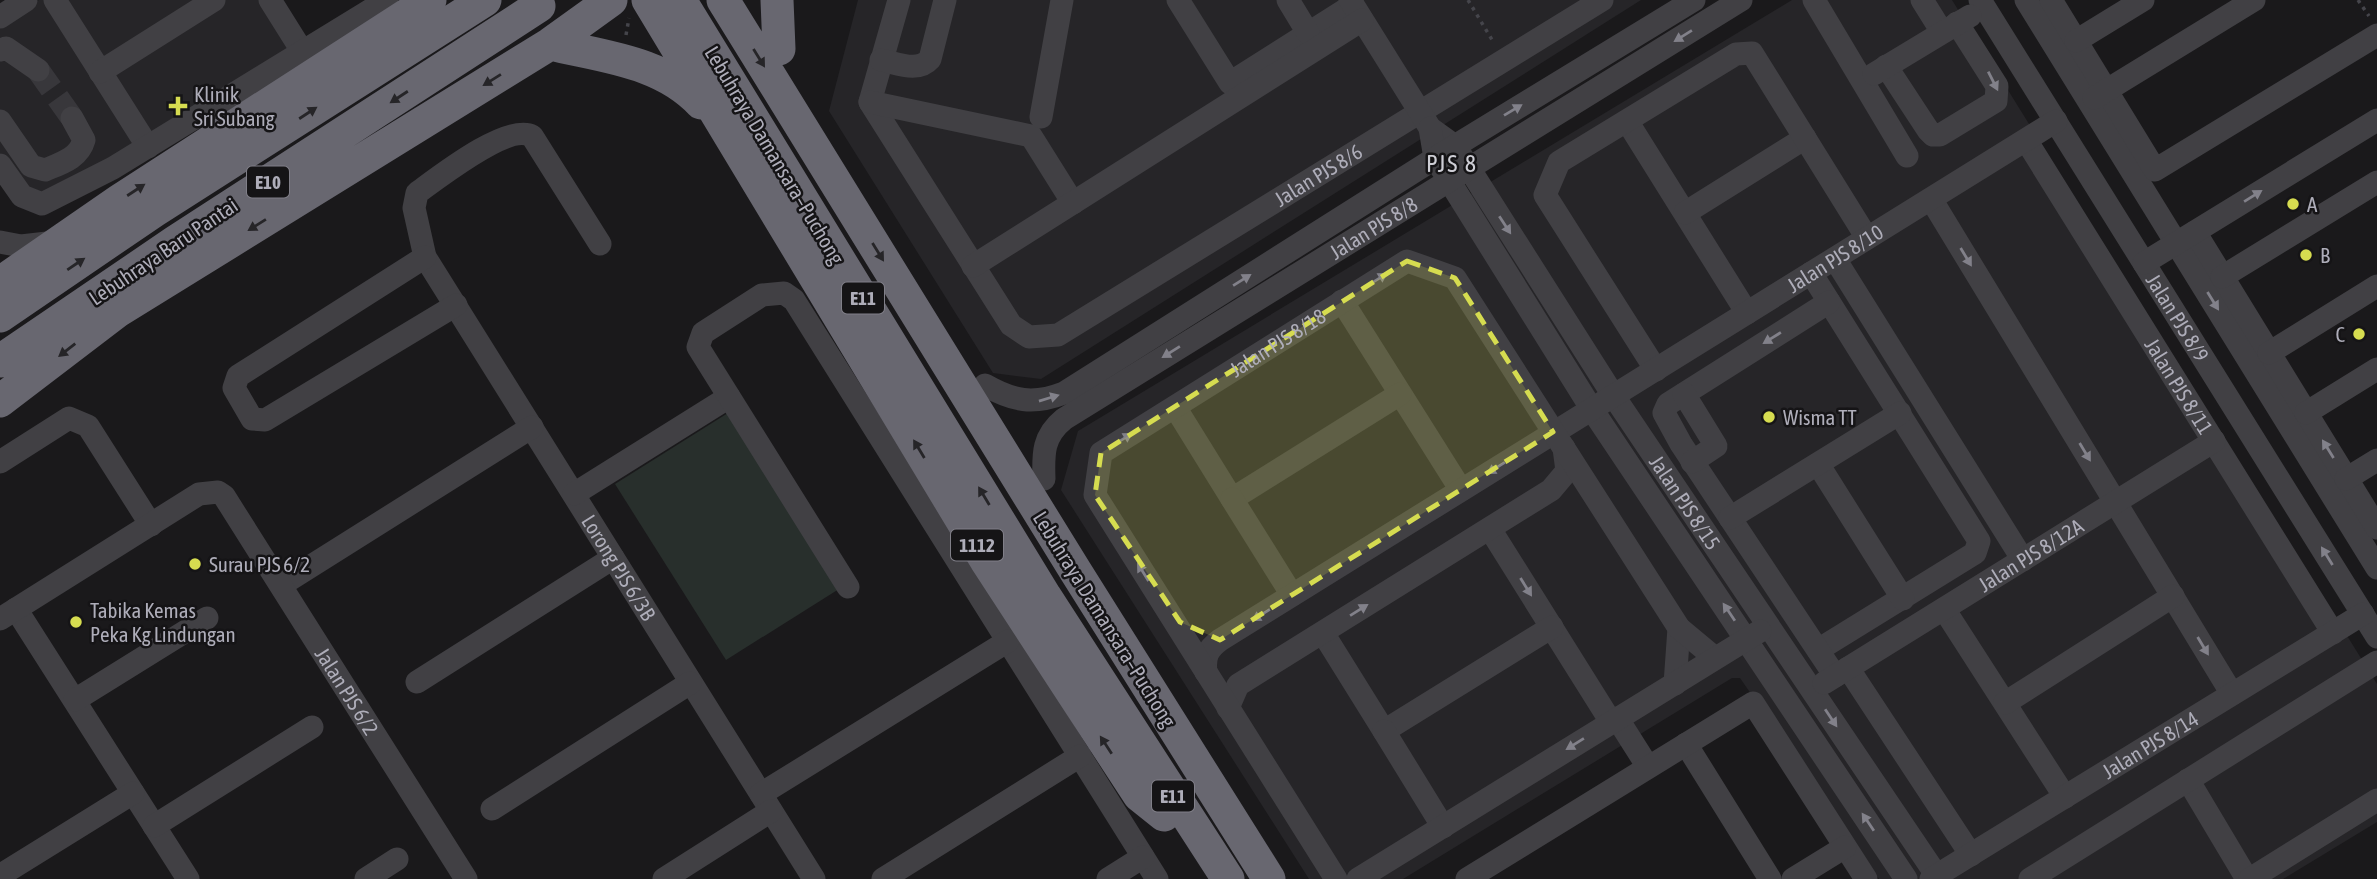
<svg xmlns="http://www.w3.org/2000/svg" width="2377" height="879" font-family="'Asap Condensed',sans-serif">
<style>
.built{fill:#262528}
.green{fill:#282f2c}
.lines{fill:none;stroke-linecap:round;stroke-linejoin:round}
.minor-tunnel{stroke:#38373b;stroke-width:23;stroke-dasharray:23 11;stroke-linecap:butt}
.path{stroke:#45454b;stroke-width:3.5;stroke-dasharray:3.5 5;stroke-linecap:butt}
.minor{stroke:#414044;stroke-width:23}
.highway{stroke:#686770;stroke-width:33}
.oneway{fill:#82818a}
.oneway2{fill:#262528}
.marked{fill:#d6dc50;fill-opacity:0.2;stroke:#d6dc50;stroke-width:5;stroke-dasharray:14 9;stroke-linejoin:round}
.poi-dot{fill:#d6dc50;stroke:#151416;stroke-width:2.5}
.labels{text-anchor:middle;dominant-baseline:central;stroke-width:5;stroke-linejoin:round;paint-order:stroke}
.shield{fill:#151416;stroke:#807f88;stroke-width:2}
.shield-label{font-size:19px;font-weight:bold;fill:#aeadb9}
.poi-label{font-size:21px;fill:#aeadb9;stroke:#151416;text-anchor:start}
.street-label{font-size:21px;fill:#aeadb9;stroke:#151416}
.quarter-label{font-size:24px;letter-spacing:2px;fill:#ceced5;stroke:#151416}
</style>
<rect width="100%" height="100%" fill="#1a191b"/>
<path class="built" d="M39,0H262L293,49L109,163L41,197L24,188L0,153V24Z
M858,0H1641L1041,379L993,373L829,111Z
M1792,0H1952L2377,684V822L2283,879H1879L1740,678H1732L1403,879H1309L1061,490L1078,431Z"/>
<path class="green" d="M728,413L839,589L726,660L615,484Z"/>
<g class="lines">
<path class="minor-tunnel" d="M38,70L72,118"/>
<path class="path" d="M1468,0L1494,43
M2358,0L2369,16
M626,35L629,18"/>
<g class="minor">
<path d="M55,0L148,147"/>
<path d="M270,0L302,51"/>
<path id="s1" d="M899,0L870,102L1011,325L1029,337L1058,335L1602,0"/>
<path d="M1178,0L1230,83L1353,5"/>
<path d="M1288,0L1308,33"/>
<path id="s2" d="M1350,0L1430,128L1455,146L1613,395L1939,879"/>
<path d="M1814,0L1907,156"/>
<path d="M1922,0L1942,32"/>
<path id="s3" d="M1980,0L2377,637"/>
<path d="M2026,0L2377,568"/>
<path d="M2051,0L2155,170L2377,35"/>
<path d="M0,17L26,0"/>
<path d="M2076,41L2143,0"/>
<path d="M0,50L6,48L38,70"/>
<path d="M881,60C897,63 918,73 930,59L945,0"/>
<path d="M1886,66L1928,130L1933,135H1940L1996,101L1997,86L1957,23"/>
<path d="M100,72L214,0"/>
<path d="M1874,74L1970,16"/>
<path d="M2094,98L2254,0"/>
<path d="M870,102L1031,136L1073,203"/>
<path d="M1041,117L1062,0"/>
<path d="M0,121L31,166L45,170C62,163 79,158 84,140L72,118"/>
<path d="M1627,121L1747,313"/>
<path d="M1430,128L1435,158L1591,408L1906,879"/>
<path id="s4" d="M2026,140L2333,633"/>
<path d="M0,165L22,196L42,204L113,168L387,0"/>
<path d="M1931,199L2232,694"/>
<path d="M1685,213L1805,138"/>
<path d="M2195,232L2377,528"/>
<path d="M0,242L21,246L56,242"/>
<path id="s5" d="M600,244L532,136C508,123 439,177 417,193L414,208L425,257L814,879"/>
<path d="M425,257L238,376L234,388L252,419L265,420L456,305"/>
<path d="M1835,259L2023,560"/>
<path d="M2144,263L2377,120"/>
<path d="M973,266L1362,20"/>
<path d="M1811,273L1979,541L1975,553L1818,650"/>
<path d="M2222,277L2377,182"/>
<path d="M1342,301L1461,490"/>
<path d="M1829,302L1668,404L1664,413L1681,444L1835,676"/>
<path d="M2269,353L2377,286"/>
<path d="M1656,370L1545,195L1559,162L1736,54L1752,53L1867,238"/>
<path d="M985,385C1013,401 1033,405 1064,393L1445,152L1694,0"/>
<path d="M1684,394L1716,446L1692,462"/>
<path d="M1175,407L1232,499L1400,394"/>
<path d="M2306,413L2377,369"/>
<path d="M0,462L69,418L88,426L151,525"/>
<path d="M1818,464L1903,599"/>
<path id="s6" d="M1044,479C1043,453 1043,436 1064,419L1741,0"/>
<path d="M2346,479L2377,460"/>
<path d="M574,494L729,397"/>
<path d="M1232,499L1292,595"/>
<path d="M1730,518L1900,413"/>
<path d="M1490,529L1611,722"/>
<path d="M281,585L532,427"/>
<path d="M848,587L698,347L703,333L762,295L784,293L794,300L1157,879"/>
<path d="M16,609L188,879"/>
<path d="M1944,609L2065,797"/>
<path id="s7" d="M0,619L199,494L218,492L224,496L466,879"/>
<path d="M1323,633L1384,731L1552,627"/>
<path d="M1848,668L1971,855"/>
<path id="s8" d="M1206,672C1204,656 1208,649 1220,640L2056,121"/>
<path d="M417,682L613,558"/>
<path id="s9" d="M1824,683L2214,441"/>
<path d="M1675,684L1679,628"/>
<path d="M75,700L207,618"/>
<path d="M2005,703L2173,596"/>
<path d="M1228,708L1238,685L1551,490L1567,471L1564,448"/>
<path d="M1617,718L1648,767"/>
<path d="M1384,731L1443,827"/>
<path d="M1686,744L1770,879"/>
<path d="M2188,780L2247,879"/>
<path d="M761,794L1008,641"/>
<path d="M492,809L690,683"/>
<path d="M154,826L312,727"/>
<path d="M4,873L133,793"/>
<path d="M366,879L397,859"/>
<path d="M664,879L771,811"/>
<path d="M883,879L1080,756"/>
<path d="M1108,879L1143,857"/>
<path id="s10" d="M1336,879L1095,495L1101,453L1407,261L1455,278L1679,628L1715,658"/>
<path d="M1358,879L1760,631"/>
<path d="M1467,879L1753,703L1866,879"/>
<path d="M1793,879L1845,847"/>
<path id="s11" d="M1931,879L2363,614"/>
<path d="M2030,879L2377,662"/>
<path d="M2250,879L2377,800"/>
</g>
<path class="highway" d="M648,0L987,562L1139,795L1164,815
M680,0L1045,596L1228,879
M723,0L1076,572L1269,879
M777,0L779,49
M550,44C604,57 661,61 701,103
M0,283L120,200L430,0
M0,316L154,211L485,0
M0,361L175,242L539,6
M0,401L118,311L550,44L611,0"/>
</g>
<defs><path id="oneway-solid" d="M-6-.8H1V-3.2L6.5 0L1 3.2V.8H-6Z" transform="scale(1.75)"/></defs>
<g class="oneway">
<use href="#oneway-solid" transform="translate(1683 36) rotate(148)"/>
<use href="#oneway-solid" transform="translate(1993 81) rotate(63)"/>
<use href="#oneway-solid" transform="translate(1513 110) rotate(-31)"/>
<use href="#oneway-solid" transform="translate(2253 196) rotate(-32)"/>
<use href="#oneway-solid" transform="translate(1505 225) rotate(57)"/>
<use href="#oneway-solid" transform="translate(1966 257) rotate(59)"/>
<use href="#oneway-solid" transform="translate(1378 279) rotate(-32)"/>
<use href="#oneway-solid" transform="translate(1242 280) rotate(-32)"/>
<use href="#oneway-solid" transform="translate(2213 301) rotate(58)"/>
<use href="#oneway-solid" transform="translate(1772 338) rotate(148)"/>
<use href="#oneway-solid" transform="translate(1171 352) rotate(148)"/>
<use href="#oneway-solid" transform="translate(1049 398) rotate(-17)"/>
<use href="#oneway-solid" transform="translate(1123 439) rotate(-32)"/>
<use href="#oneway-solid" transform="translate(2328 449) rotate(-122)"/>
<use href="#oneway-solid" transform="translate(2085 452) rotate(59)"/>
<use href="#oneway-solid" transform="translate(1496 468) rotate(148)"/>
<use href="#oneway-solid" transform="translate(2327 556) rotate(-122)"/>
<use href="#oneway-solid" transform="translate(1143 572) rotate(-122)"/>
<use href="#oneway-solid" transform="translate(1526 587) rotate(58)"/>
<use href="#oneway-solid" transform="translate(1359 610) rotate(-32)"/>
<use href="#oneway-solid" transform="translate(1729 612) rotate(-124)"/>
<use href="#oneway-solid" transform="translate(1261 615) rotate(148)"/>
<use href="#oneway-solid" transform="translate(2203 646) rotate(59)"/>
<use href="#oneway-solid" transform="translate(1831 718) rotate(56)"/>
<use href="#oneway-solid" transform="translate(1575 744) rotate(148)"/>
<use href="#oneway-solid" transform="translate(1868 822) rotate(-124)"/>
</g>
<g class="oneway2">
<use href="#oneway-solid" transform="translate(759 58) rotate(58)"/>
<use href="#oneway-solid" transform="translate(492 80) rotate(148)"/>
<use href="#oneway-solid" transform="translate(399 97) rotate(147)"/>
<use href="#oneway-solid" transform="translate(308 113) rotate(-33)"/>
<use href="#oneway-solid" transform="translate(136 190) rotate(-33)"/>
<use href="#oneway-solid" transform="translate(257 225) rotate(148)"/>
<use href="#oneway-solid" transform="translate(878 252) rotate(58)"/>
<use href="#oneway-solid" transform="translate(76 264) rotate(-34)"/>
<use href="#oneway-solid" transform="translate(67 350) rotate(142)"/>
<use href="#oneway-solid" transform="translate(919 449) rotate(-121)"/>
<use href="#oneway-solid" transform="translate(984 496) rotate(-121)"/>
<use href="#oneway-solid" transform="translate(1106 745) rotate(-123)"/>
</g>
<path class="marked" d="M1407,261L1455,278L1553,432L1220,640L1180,622L1095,495L1101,453Z"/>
<g class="poi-dot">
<path d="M174.5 95.5h7v7h7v7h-7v7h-7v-7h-7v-7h7z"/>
<circle cx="2293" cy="204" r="7"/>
<circle cx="2306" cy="255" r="7"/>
<circle cx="2359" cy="334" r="7"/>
<circle cx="1769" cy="417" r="7"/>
<circle cx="195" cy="564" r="7"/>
<circle cx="76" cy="622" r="7"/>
</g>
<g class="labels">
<g class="shield">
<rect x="247" y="166.5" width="42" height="31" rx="5"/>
<rect x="842" y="282.5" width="42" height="31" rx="5"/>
<rect x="951" y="529.5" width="52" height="31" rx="5"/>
<rect x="1152" y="780.5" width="42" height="31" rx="5"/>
</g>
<g class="shield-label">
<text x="268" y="182">E10</text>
<text x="863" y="298">E11</text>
<text x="977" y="545">1112</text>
<text x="1173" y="796">E11</text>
</g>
<g class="poi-label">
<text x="194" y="94">Klinik<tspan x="194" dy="24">Sri Subang</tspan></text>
<text x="2307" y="204">A</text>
<text x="2320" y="255">B</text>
<text x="2345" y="334" text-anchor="end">C</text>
<text x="1783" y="417">Wisma TT</text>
<text x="209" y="564">Surau PJS 6/2</text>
<text x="90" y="610">Tabika Kemas<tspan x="90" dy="24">Peka Kg Lindungan</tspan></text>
</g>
<g class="street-label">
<text transform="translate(775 155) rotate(59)">Lebuhraya Damansara–Puchong</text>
<text stroke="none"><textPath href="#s1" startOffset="726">Jalan PJS 8/6</textPath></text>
<text stroke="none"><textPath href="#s6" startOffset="430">Jalan PJS 8/8</textPath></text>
<text transform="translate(163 251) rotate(-34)">Lebuhraya Baru Pantai</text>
<text stroke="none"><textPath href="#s8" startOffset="761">Jalan PJS 8/10</textPath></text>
<text stroke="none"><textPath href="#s3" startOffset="374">Jalan PJS 8/9</textPath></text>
<text stroke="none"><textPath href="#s10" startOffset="704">Jalan PJS 8/18</textPath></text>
<text stroke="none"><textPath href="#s4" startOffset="290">Jalan PJS 8/11</textPath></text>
<text stroke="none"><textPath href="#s2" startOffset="606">Jalan PJS 8/15</textPath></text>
<text stroke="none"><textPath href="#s9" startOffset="243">Jalan PJS 8/12A</textPath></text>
<text stroke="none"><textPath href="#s5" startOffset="691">Lorong PJS 6/3B</textPath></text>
<text transform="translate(1105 619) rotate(58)">Lebuhraya Damansara–Puchong</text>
<text stroke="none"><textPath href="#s7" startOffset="492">Jalan PJS 6/2</textPath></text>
<text stroke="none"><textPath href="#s11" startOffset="257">Jalan PJS 8/14</textPath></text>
</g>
<g class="quarter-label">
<text x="1452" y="163">PJS 8</text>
</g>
</g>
</svg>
